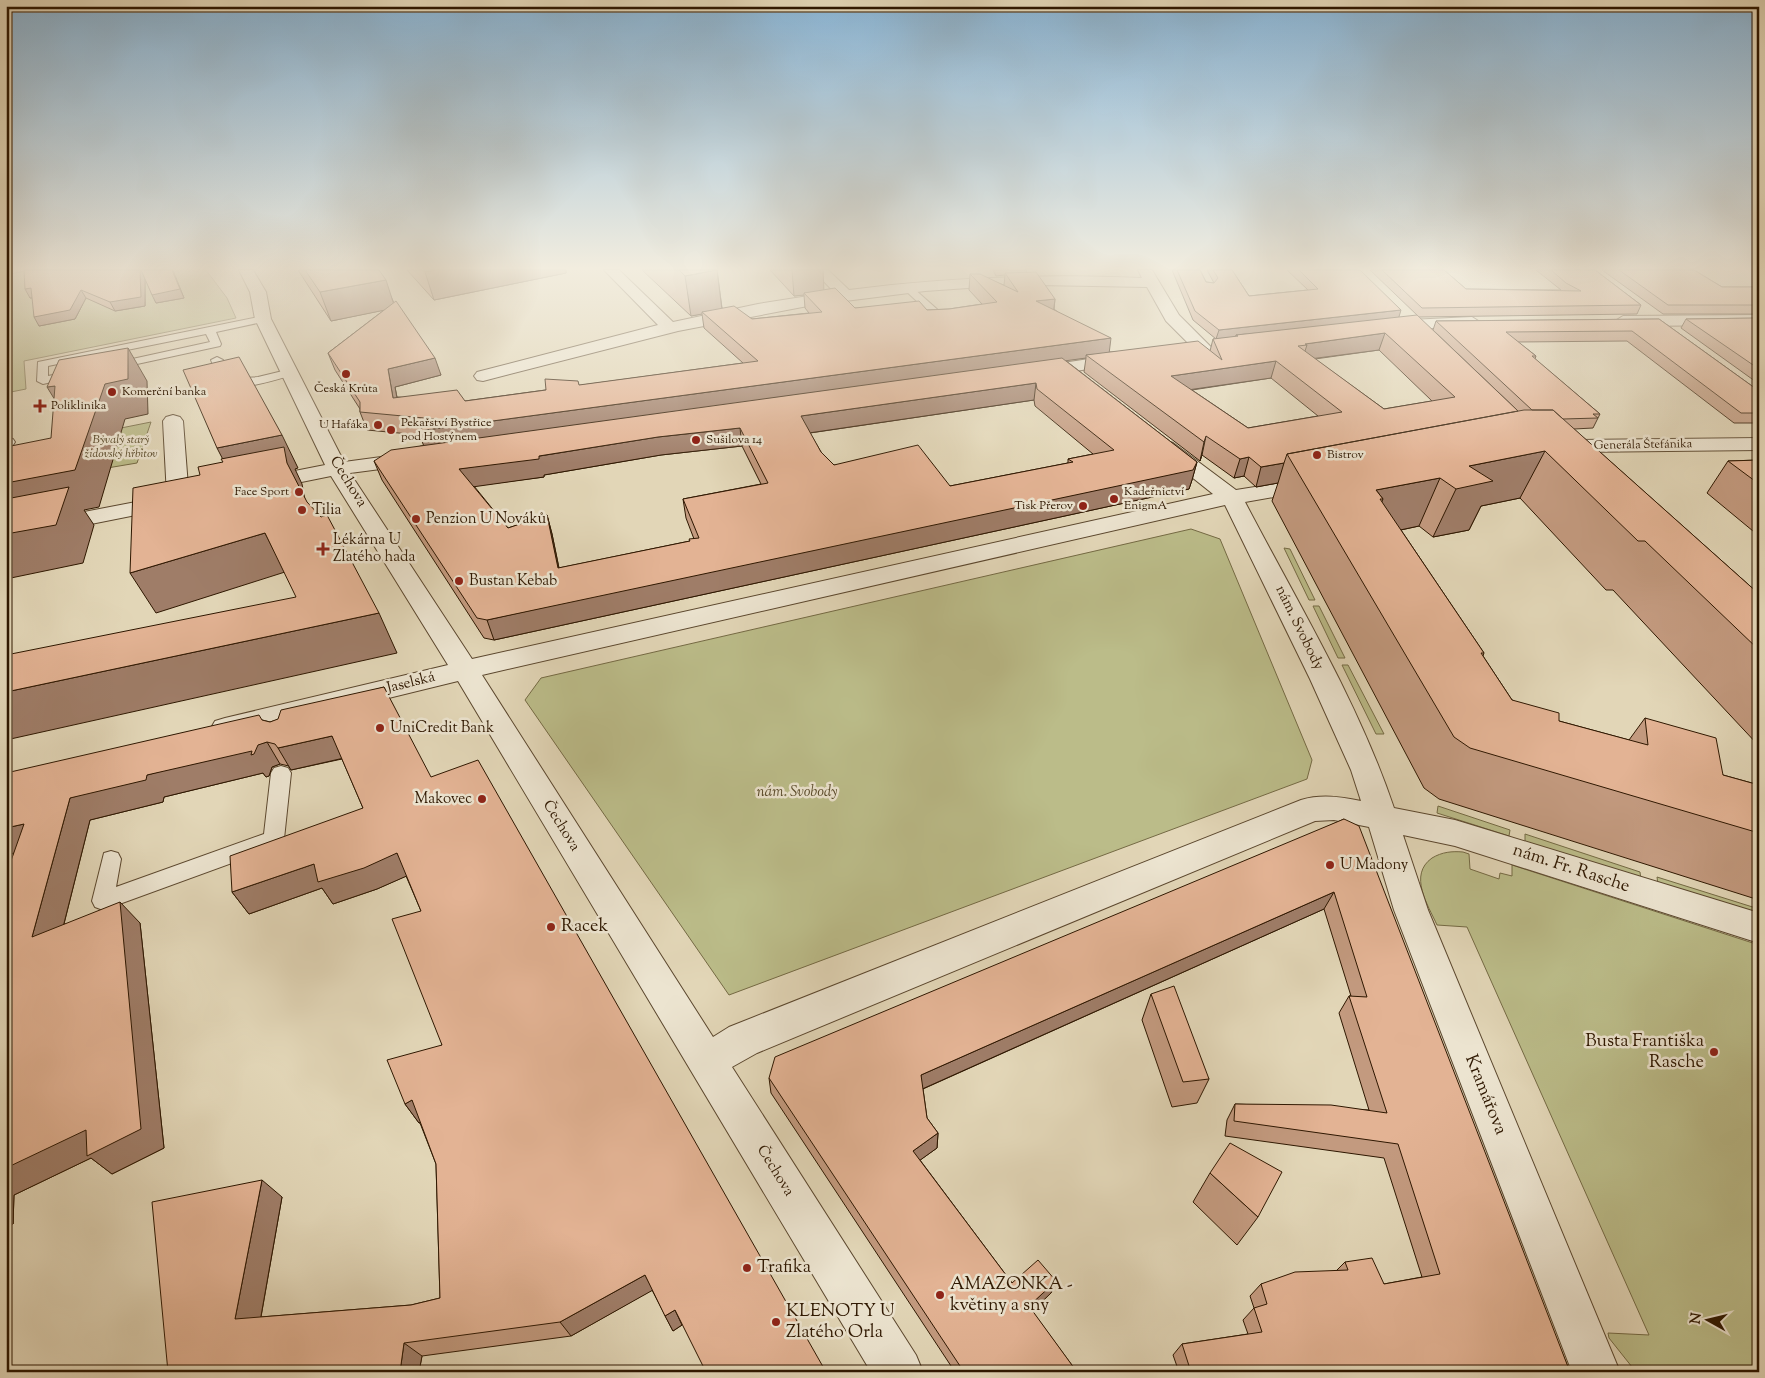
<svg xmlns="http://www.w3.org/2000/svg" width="1765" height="1378" font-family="'Sorts Mill Goudy',serif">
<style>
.green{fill:#bbbc89;stroke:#746a44}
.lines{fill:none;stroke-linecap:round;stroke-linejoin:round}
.lane-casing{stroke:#5b472e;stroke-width:2}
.street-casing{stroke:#5b472e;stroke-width:2}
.lane{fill:#ece4d0;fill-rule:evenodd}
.street{fill:#ece4d0;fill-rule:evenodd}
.wall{fill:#c39a7f;stroke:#2e1700;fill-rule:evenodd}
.shaded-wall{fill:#9f7d68;stroke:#2e1700}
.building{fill:#e3b394;stroke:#2e1700;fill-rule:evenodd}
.poi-dot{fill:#8f2418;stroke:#ece4d0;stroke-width:2}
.labels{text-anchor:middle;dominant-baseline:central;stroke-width:5;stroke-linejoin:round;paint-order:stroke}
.far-poi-label{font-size:12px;fill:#2e1700;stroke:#ece4d0;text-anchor:start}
.far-park-label{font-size:12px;font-style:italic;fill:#584929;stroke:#ece4d0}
.far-street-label{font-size:12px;fill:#2e1700;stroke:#ece4d0}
.street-label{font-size:15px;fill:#2e1700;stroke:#ece4d0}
.poi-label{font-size:15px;fill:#2e1700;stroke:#ece4d0;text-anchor:start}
.park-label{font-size:15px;font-style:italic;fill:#584929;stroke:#ece4d0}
.near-street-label{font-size:18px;fill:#2e1700;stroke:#ece4d0}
.near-poi-label{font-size:18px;fill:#2e1700;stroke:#ece4d0;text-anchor:start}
</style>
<rect width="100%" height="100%" fill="#e2d6b7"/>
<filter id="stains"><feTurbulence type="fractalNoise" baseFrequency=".004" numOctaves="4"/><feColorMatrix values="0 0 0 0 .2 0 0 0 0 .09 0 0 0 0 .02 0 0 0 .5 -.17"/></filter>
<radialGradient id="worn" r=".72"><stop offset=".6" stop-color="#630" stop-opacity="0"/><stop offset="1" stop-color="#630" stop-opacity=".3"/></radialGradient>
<path class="green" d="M29,270H206L227,298L236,318L24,361L26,389L6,393V275Z
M151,422L137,463L6,485V451Z
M1191,529L1220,539L1312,760L1307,779L729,995L525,700L541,678Z
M1284,548L1290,549L1315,600H1309Z
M1313,606H1319L1345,658H1338Z
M1342,665H1348L1384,734H1376Z
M1438,806L1510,830L1509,836L1437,813Z
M1525,834L1640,872L1641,880L1525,842Z
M1463,852L1469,854L1470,869L1499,879L1500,873L1512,876V865L1759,945V1372H1636L1609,1338L1608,1333L1649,1335L1467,927L1437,925C1428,905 1408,875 1432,858C1442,852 1452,851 1463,852Z
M1657,877L1759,909V917L1658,885Z"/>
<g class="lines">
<defs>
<path id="lane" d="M906,287H912L948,319V323H940L906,291Z
M263,316L268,319L267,321L216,332L221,344L220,346L114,369L108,366L114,363L210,342L206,334L48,366V376L74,371L80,374L78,376L43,384L37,381L38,362Z
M217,357L223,360L232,379L258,377L291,369L297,372L295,374C278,379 233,395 219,381L211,360Z
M6,438L13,439L15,442L13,445L6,446Z
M281,766L288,768L291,773L284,839L281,845L103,910L95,907L92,901L104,853L111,851L118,853L121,859L116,887L264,834L271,773L274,768Z"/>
<path id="street" d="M239,270H253L266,292L271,319L344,462L411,453L418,455L421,459L418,463L411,465L350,473L472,659L1213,494L1159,451L1156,447L1159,443L1166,441L1173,443L1236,490L1312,478L1320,479L1323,484L1320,489L1245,502C1297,602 1358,701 1394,808L1455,820L1759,913V943L1455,846L1403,835L1428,910L1620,1372H1572L1394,910L1369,827L1334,820L1315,821L757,1053L732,1067L916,1355L923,1372H871L458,681L225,738L215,735L211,728L215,721L225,718L448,665L331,476L262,490L254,489L251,484L254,479L325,465L255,319L250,292ZM1225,505L1310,679L1351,770L1361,801C1340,797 1322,794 1301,800L729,1027L713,1037L482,675Z
M604,270H619L673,322L758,304L834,292L813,270H828L849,290C946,277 1044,274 1142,278L1138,270H1152L1179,315L1212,348L1209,352H1197L1166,321L1147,287L1038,285L982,287L925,291L813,305L678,331L483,381L477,380L474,376L477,372L658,325Z
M1759,315V325L1623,326L1615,321L1623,316Z
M1472,317L1480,322L1478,325L1388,331L1380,326L1388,321Z
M1122,354L1128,355L1131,359L1128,363L1036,377L1030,376L1027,372L1030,368L1036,367Z
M173,415L180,417L183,421L189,500L186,505L6,541V527L167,496L163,421L166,417Z
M1759,438V450L1577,452L1556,456L1549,454L1546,450L1549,446L1577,440Z"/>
</defs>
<use href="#lane" class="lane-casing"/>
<use href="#street" class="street-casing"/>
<use href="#lane" class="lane"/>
<use href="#street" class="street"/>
</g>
<path class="wall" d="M24,270H173L184,298L156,303L145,278V306L115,311L86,298L75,319L39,326L32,298H30Z
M298,270H379L394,303L441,375L395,387L397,397L465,401L743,363L704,328L702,314L691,316L642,270H717L722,308L752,319L809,313L805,308L804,295L794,296L770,270H823V290L855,308L927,310L949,309L982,304L969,290L970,274L1004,285L1005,275L996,276L993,270H1027L1026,272L1055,299L1054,309L1109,352L1210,351L1213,339H1216L1193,320L1172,270H1200L1206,282L1214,283L1207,270H1232L1249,296L1308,290L1287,270H1360L1399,317L1518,411L1433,330L1436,321L1659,319L1759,391V423H1734L1627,341L1518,342L1536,356L1535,359L1600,414L1593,428L1574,429L1759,594V746L1613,590H1606L1520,498L1481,506L1469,530L1433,537L1419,526L1401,530L1484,653L1483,656L1512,700L1559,721L1629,740L1645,718L1723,775L1759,785V900L1439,799L1424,788L1272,501L1278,483L1256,487L1244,476L1234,478L1202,455L1200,461L1084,372L1086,358L1065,360L1197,462L1192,480L1189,489L494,640L484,638L382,480L374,461L424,445L420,435L367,430L360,412V409L335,370L328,353L384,310L331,321ZM1379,350L1432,401L1384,409L1315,359ZM1271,378L1318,416L1248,428L1192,390ZM1034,400L1035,406L1093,454L1068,459V463L950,486L834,465L821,452L810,433ZM742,446L761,484L683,499L686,518L694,539L690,541L559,568L552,534L547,515L508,528L474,486L544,477V475L661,455Z
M407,270H566V273L434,300Z
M1370,270H1444L1466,289L1561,290L1536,270H1595L1641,305L1637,314L1419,317Z
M1602,270H1694L1722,287H1759V314H1663Z
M1759,318V384L1681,328L1686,319Z
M1759,460V536L1707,493L1728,461Z
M384,687L682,1325L673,1331L652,1290L571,1336L422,1356L419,1372H168L282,1197L261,1317L411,1305L440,1298L436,1164L420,1123H419L405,1104L442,1045L421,911L406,876L377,889L333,904L322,888L249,914L232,892L363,808L342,759L291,770L289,766L280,764L272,767L269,776L266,777L263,773L164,797L163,802L90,820L64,924L140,923L164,1148L112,1174L91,1158L14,1195L13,1224V853L6,855L262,720L270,722Z
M1344,819L1570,1372H1179L1173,1355L1182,1344L1248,1334L1243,1320L1254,1308L1250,1296L1261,1284L1336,1271L1345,1262L1384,1284L1422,1277L1384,1158L1225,1136L1227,1120L1235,1104L1369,1110L1339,1013L1349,996H1351L1324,909L923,1089L927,1118L938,1133L937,1148L920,1160L1012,1283L1056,1281L1051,1293L1032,1311L1077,1372H955L771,1093L769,1078Z
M1151,994L1209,1079L1197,1103L1172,1107L1142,1020Z
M1210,1173L1258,1217L1237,1245L1193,1202Z"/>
<path class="shaded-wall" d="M140,270H141L145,277V306L115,311L110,302Z
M172,270L184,298L156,303L152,295Z
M435,270H566V273L434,300L425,272Z
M717,270L722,310L702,312V314L691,316L685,276Z
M792,270H823L824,292L804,293V295L794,296Z
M386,280L395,308L331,321L320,292Z
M31,288L36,297L30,298L25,289Z
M81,290L86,298L75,319L39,326L34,317Z
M1055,299L1053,315L1036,301Z
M1401,310L1398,320L1236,335L1235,337L1216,339L1219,330Z
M1385,333L1379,350L1302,360L1307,345L1305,344Z
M1111,338L1109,354L1086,355V358L425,449L418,431Z
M128,348L147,381L148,414L125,419L99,507L84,510L94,525L83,563L6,579V483L105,384Z
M435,358L441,375L395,387L400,415L393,398L388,369Z
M1276,361L1271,378L1167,393L1171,376Z
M1036,383L1034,400L802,434L801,416Z
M55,386L69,423L47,387Z
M740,428L742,446L661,455L544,475V477L465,488L459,469L658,437Z
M282,435L298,468L295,469L302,484L305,500L234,481L217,448Z
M1206,436L1202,455L1200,461L1204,442Z
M1545,451L1520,498L1481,506L1469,530L1433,537L1456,489L1469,466Z
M1249,457L1244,476L1234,478L1240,459Z
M1197,462L1192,480L1189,489L494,640L487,620Z
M1284,463L1278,483L1256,487L1261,467Z
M1440,478L1419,526L1367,537L1383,499L1376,490Z
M547,515L552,534L563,588L558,568Z
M265,533L285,572L156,613L130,573Z
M379,613L397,653L6,740V692Z
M332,736L344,758L291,770L278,748Z
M267,742L280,764L272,767L269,776L266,777L263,773L164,797L163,802L90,820L55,959L32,937L70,798L147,775Z
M24,824L45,846L6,855V828Z
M397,853L409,875L377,889L333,904L322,888L249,914L232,892L314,864Z
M1334,892L1324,909L920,1090L921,1075Z
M120,902L140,923L164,1148L112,1174L91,1158L14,1195L13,1224L6,1227V1168Z
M412,1100L426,1119L419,1123L405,1104Z
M938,1133L937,1148L912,1166L913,1151Z
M262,1180L282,1197L258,1333L235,1319Z
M645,1275L653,1290L571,1336L560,1322Z
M1056,1281L1051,1293L1025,1318L1029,1306Z
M675,1310L682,1325L673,1331L665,1316Z
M404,1343L422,1356L419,1372H400Z"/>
<path class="building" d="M24,270H140L141,297L110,302L81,290L70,310L34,317L31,288L25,289Z
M141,270H172L180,289L152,295Z
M305,270H379L386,280L320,292Z
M424,270H435L425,272Z
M679,270H716L685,276Z
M1177,270H1200L1206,282L1214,283L1218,278L1213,270H1232L1249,296L1318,289L1299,270H1360L1401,310L1219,330L1195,311Z
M1382,270H1444L1466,289L1581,291L1566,283L1551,270H1595L1641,305L1422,308Z
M1619,270H1694L1722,287H1759V305H1668Z
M1036,272L1055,299L1036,301L1111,338L418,431L435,419L360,412V402L328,353L396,301L435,358L388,369L393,398L457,390L465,401L546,390L545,379L578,381L579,385L758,361L702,312L734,306L752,319L822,312L804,293L835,288L855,308L919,301L927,310L949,309L997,302L970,274H980L1018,292L1005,273Z
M1417,315L1518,411L1287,454L1284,463L1261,467L1249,457L1240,459L1206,436L1204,442L1086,355L1198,341L1222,360L1213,339L1238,336L1236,335ZM1385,333L1455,397L1384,409L1298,346L1307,345L1305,344ZM1276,361L1342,412L1248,428L1171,376Z
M1759,318V369L1686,319Z
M1659,319L1759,391V413H1741L1632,331L1506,332L1536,356H1532L1600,414H1593L1598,418L1563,419L1553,410H1532L1436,321Z
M128,348V379L105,384L75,470L6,483V447L51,438L55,386L47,387L59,360Z
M239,357L282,435L217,448L183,370Z
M1062,358L1197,462L1193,470L487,620L477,618L374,461L391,450ZM1036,383L1037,389L1114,450L1068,459L1073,462L950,486L918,445L834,465L821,452L801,416ZM740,428L768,483L683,499L699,538L689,539L690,541L558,568L547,515L508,528L459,469L539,459V456L658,437Z
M1524,410H1553L1759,594V650L1645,541H1638L1545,451L1469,466L1493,481L1456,489L1440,478L1376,490L1383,499H1380L1484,653H1481L1512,700L1559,713V721L1648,745L1645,718L1716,738L1723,775L1759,785V833L1470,748L1454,737L1287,454Z
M284,447L287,463L307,502L321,517L327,515L379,613L6,692V655L296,597L265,533L130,573L133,488L200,475L198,467L223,462L221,459Z
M1759,460V484L1728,461Z
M69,487L56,525L6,534V499Z
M384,687L431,777L478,760L801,1328L826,1372H706L675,1310L665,1316L645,1275L560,1322L404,1343L400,1372H200L201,1368L168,1372L152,1202L262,1180L235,1319L411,1305L440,1298L436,1164L412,1100L405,1104L387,1060L442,1045L392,919L421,911L397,853L364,868L318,882L314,864L232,892L230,856L363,808L332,736L278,748L275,744L267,742L258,745L254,754L251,755L252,751L147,775L146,780L70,798L32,937L120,902L141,1129L87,1156L86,1130L6,1168V875L24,824L6,828V773L259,715L262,720L270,722L278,719L281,710Z
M1344,819L1359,826L1570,1372H1191L1182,1344L1262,1332L1254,1308L1267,1304L1261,1284L1295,1272L1348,1270L1345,1262L1372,1258L1384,1284L1440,1274L1398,1144L1234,1121L1235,1104L1331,1105L1387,1113L1349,996L1367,997L1334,892L921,1075L927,1118L938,1133L913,1151L1012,1283L1038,1260L1056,1281L1029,1306L1077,1372H964L769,1078L775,1057Z
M1174,986L1209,1079L1183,1082L1151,994Z
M1230,1143L1282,1172L1258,1217L1210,1173Z"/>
<linearGradient id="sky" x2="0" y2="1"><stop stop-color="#89b5d6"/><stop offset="0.58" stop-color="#f2eddf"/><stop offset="1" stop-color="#f2eddf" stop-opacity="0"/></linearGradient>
<rect width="1765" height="463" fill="url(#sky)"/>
<g class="poi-dot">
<circle cx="346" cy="374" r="5"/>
<circle cx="112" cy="392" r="5"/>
<path d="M37.5 398.5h5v5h5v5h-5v5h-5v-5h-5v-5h5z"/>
<circle cx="378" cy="425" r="5"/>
<circle cx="391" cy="430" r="5"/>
<circle cx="696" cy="440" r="5"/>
<circle cx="1317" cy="455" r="5"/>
<circle cx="299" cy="492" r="5"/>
<circle cx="1114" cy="499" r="5"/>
<circle cx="1083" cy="506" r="5"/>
<circle cx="302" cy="510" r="5"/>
<circle cx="416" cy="519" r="5"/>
<path d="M320.5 541.5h5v5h5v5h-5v5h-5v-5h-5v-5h5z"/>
<circle cx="459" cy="581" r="5"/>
<circle cx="380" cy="728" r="5"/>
<circle cx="482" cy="799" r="5"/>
<circle cx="1330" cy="865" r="5"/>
<circle cx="551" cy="927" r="5"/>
<circle cx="1714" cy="1052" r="5"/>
<circle cx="747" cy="1268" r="5"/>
<circle cx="940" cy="1295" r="5"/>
<circle cx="776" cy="1322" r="5"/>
</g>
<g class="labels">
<g class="far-poi-label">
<text x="346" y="389" text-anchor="middle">Česká Krůta</text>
<text x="122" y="392">Komerční banka</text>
<text x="51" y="406">Poliklinika</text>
<text x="401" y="423">Pekařství Bystřice<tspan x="401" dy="14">pod Hostýnem</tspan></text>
<text x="368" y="425" text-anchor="end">U Hafáka</text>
<text x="706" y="440">Sušilova 14</text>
<text x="1327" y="455">Bistrov</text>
<text x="289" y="492" text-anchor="end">Face Sport</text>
<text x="1124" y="492">Kadeřnictví<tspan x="1124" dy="14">EnigmA</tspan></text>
<text x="1073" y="506" text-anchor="end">Tisk Přerov</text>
</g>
<g class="far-park-label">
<text x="121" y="440">Bývalý starý<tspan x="121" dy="14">židovský hřbitov</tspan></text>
</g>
<g class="far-street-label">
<text transform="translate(1643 445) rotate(-1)">Generála Štefánika</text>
</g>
<g class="street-label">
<text transform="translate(348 482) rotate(58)">Čechova</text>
<text transform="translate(1299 628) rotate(64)">nám. Svobody</text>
<text transform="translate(411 683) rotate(-14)">Jaselská</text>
<text transform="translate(561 826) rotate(58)">Čechova</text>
<text transform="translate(775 1171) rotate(58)">Čechova</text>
</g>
<g class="poi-label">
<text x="312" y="510">Tilia</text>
<text x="426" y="519">Penzion U Nováků</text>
<text x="333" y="540">Lékárna U<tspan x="333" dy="17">Zlatého hada</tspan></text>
<text x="469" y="581">Bustan Kebab</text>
<text x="390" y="728">UniCredit Bank</text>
<text x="472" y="799" text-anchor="end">Makovec</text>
<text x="1340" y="865">U Madony</text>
</g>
<g class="park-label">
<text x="797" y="792">nám. Svobody</text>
</g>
<g class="near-street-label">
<text transform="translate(1571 869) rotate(18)">nám. Fr. Rasche</text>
<text transform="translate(1485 1095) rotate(68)">Kramářova</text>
</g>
<g class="near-poi-label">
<text x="561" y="927">Racek</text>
<text x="1704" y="1042" text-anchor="end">Busta Františka<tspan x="1704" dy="21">Rasche</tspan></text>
<text x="757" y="1268">Trafika</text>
<text x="950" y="1285">AMAZONKA -<tspan x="950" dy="21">květiny a sny</tspan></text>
<text x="786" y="1312">KLENOTY U<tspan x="786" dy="21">Zlatého Orla</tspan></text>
</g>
</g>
<rect width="1765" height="1378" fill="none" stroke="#e2d6b7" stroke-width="25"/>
<rect x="8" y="8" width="1750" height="1363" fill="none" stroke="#2e1700" stroke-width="2.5"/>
<rect x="12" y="12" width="1740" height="1353" fill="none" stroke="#2e1700"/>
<g transform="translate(1708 1320) rotate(278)" stroke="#ece4d0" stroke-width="4" paint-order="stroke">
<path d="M0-4L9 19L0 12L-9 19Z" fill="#2e1700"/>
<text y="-8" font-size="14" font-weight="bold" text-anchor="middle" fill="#2e1700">N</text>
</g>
<rect width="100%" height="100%" filter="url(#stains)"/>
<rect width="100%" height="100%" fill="url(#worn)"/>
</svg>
